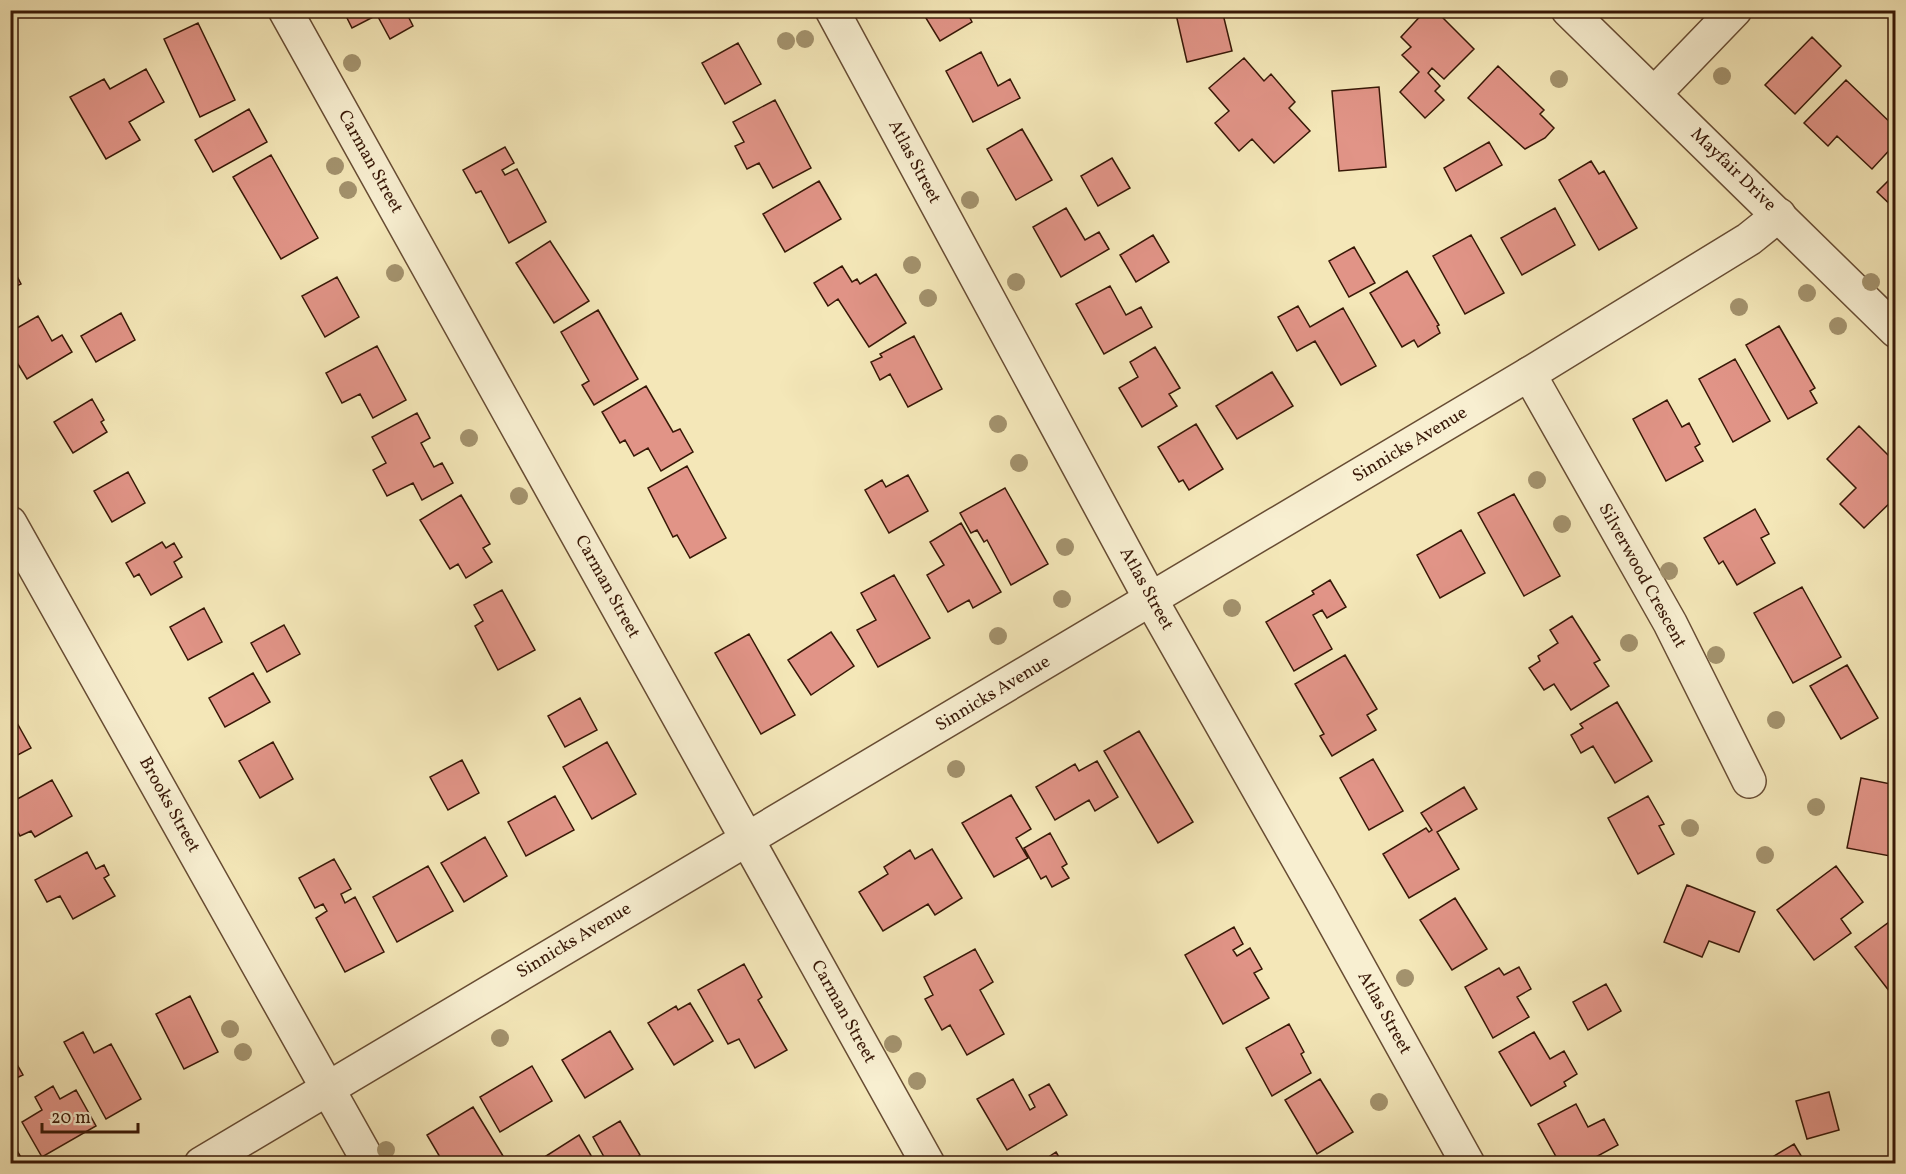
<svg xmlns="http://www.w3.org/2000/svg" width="1906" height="1174" font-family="Vollkorn,serif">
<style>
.building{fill:#e19487;stroke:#381807;stroke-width:1.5}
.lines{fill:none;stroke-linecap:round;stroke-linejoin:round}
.minor-casing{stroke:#674c33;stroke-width:36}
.tertiary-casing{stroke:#674c33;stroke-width:36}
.minor{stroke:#f8efd1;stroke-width:33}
.tertiary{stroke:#f8efd1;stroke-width:33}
.tree{fill:#a3926d}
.labels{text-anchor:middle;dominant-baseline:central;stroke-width:4.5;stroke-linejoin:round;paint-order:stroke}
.street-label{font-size:18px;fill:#381807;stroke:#f8efd1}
</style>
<rect width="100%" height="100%" fill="#f4e7b8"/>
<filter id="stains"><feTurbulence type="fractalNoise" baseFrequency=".00333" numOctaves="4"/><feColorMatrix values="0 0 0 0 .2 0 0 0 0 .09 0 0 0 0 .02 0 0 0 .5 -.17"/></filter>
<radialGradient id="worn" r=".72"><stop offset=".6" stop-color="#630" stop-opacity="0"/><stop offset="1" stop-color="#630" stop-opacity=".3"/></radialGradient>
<path class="building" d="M343,10H405L413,26L390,39L377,15L352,28Z
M921,10H981V11L970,18L972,22L940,41Z
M1175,10H1222L1232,51L1187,62Z
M1426,10H1435L1474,49L1444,79L1432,68L1428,73L1440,86L1435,91L1444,100L1425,118L1400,92L1419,72L1402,55L1411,47L1401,37Z
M198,23L235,100L200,117L164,39Z
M1812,37L1841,66L1795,114L1765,85Z
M738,43L761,84L725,104L702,63Z
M981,52L998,86L1010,79L1020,98L973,122L946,71Z
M1244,58L1264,81L1271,74L1295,102L1289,108L1310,131L1274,163L1252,139L1239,151L1215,123L1229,111L1209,88Z
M1498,66L1544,110L1540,114L1554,128L1545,138L1525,149L1468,98Z
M146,69L164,102L129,122L140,140L106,159L70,97L104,79L110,89Z
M1846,80L1896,128V143L1872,169L1837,136L1828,146L1804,123Z
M1379,87L1386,167L1339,171L1332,91Z
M775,100L811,168L773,188L759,163L747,169L735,146L744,142L733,122Z
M249,109L267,142L213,172L195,140Z
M1022,129L1052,180L1016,200L987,149Z
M1489,142L1502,165L1456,191L1444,168Z
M505,147L514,163L502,170L505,175L517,169L546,222L509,243L481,191L476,193L463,170Z
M271,155L318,238L281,259L233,177Z
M1112,158L1130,188L1098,206L1081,176Z
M1591,161L1599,174L1604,171L1637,228L1599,250L1559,180Z
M1896,173V210L1877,192Z
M819,181L841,219L785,252L763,214Z
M1066,208L1085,240L1099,232L1109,249L1061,277L1033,227Z
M1555,208L1575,245L1522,275L1501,238Z
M1153,235L1169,262L1136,282L1120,255Z
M1471,235L1504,293L1465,314L1433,256Z
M550,241L589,301L554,323L516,263Z
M1354,247L1375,283L1349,297L1329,261Z
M10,263L21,284L10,289Z
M842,266L852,282L857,279L860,284L876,274L906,323L869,347L838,299L828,306L814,283Z
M1407,271L1439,325L1437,326L1440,333L1418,347L1414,340L1402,347L1370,293Z
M337,277L359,317L325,337L302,296Z
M1110,286L1126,315L1141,307L1152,327L1104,354L1076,304Z
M1298,306L1310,327L1343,308L1376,366L1341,385L1315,341L1297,351L1278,317Z
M598,310L638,379L594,405L582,385L589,381L561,332Z
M121,313L135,340L96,362L81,336Z
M38,316L52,341L62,335L72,352L27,379L10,351V332Z
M1779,326L1815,388L1810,391L1817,403L1788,419L1746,345Z
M914,336L942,389L908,407L890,374L880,380L871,362L882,357L880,354Z
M377,346L406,400L373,418L360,394L342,403L326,373Z
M1155,347L1180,388L1169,394L1177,406L1142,427L1119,388L1138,377L1130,362Z
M1735,359L1770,421L1733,442L1699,379Z
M1272,372L1293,406L1237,439L1216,406Z
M646,386L673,432L680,429L693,452L661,471L648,448L634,456L625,440L620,443L602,412Z
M92,399L104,420L101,422L107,432L73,453L54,422Z
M1667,400L1682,427L1689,423L1700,444L1695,447L1703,461L1666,481L1633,419Z
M417,413L430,438L421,443L434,467L442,463L453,483L422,500L413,483L387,496L373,470L386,463L372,437Z
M1196,424L1223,469L1189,490L1183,480L1179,482L1158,447Z
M1859,426L1896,463V497L1864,528L1840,504L1856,488L1827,459Z
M687,466L726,538L690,558L677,535L673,537L648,488Z
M128,472L145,503L112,522L94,491Z
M908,475L928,511L889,533L865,490L882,480L886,487Z
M1005,488L1048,564L1011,585L987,540L984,542L977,530L971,533L960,513Z
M1514,494L1560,576L1524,596L1478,513Z
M461,495L490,544L483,548L492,562L466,578L458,564L450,569L420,520Z
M1755,509L1769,534L1761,538L1775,563L1737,585L1723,561L1719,564L1704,538Z
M961,523L1001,592L973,608L969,600L948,612L927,575L944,565L930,542Z
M1461,530L1485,573L1440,598L1417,555Z
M162,542L166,548L174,543L182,557L174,562L182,577L151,595L139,574L134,577L126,563Z
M894,575L930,638L878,667L857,630L876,620L861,593Z
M1330,580L1346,607L1327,618L1322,610L1313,615L1332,649L1294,671L1266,622L1314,594L1312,591Z
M1802,587L1841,657L1793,683L1754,613Z
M502,590L535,650L498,670L475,626L483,621L474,605Z
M204,608L222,642L188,660L170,627Z
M1572,616L1600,660L1594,663L1609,686L1571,710L1554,684L1544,690L1529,668L1540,661L1538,656L1558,643L1550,630Z
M284,625L300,654L267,672L251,643Z
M831,632L854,666L811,695L788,660Z
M749,634L795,715L761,734L715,653Z
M1345,655L1377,709L1367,715L1376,730L1332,756L1320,736L1324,734L1295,684Z
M1847,665L1878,718L1841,739L1810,686Z
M253,673L270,702L225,727L209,698Z
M580,698L597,730L565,747L548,716Z
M1617,702L1652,761L1615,783L1593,746L1581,753L1571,735L1583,728L1580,724Z
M12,714L31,748L10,759V715Z
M1139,731L1193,822L1158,843L1104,751Z
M273,742L293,779L260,798L239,761Z
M607,742L636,794L592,819L563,767Z
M1373,759L1403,811L1369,830L1340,778Z
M462,760L479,793L448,810L430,777Z
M1097,761L1118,797L1095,811L1089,800L1055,820L1036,787L1075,764L1079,771Z
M1861,778L1896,785V828L1890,856L1847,848Z
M52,780L72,816L35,837L31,831L20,836L10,819V803Z
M1464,787L1477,809L1437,832L1459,869L1409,898L1383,854L1426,828L1429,832L1432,830L1421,813Z
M1011,795L1031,829L1016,838L1028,858L994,877L962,823Z
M555,796L574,830L526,856L508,822Z
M1648,796L1664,824L1659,826L1674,854L1638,874L1608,818Z
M1050,833L1067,864L1062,867L1069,878L1052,887L1046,876L1041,879L1024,848Z
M485,837L507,876L464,902L441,863Z
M932,849L962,898L935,915L928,904L883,931L859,892L888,874L884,867L910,850L915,859Z
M87,852L96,869L104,865L109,875L104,878L115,896L73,919L60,896L47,902L35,880Z
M334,859L351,889L341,894L345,903L355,897L384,952L345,972L316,918L327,911L323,904L315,908L299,878Z
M428,866L453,911L397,942L373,897Z
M1836,866L1863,902L1841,919L1851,933L1814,960L1777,910Z
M1687,885L1755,912L1739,952L1709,941L1702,957L1664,942Z
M1455,898L1487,949L1452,970L1420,920Z
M1896,917V994L1893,996L1855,947Z
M1234,927L1243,944L1233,950L1237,956L1250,948L1262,969L1254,973L1269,998L1223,1024L1185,955Z
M975,949L993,982L980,990L1004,1034L967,1055L950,1025L942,1030L925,999L933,995L924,977Z
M744,964L762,997L758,1000L787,1050L755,1068L739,1039L728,1044L698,990Z
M1519,967L1531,989L1517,997L1529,1017L1493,1038L1465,987L1499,968L1504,975Z
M1606,984L1621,1011L1588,1030L1573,1002Z
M190,996L218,1052L184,1069L156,1014Z
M690,1003L713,1041L674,1065L648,1023L676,1006L678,1010Z
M1289,1024L1304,1052L1301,1054L1311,1073L1272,1096L1246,1048Z
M610,1031L633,1069L585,1098L562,1060Z
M83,1032L94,1053L111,1044L141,1099L106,1119L64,1042Z
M1534,1032L1550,1059L1564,1051L1577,1074L1564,1082L1566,1086L1531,1106L1499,1052Z
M10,1052L23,1075L10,1081Z
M532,1066L552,1101L500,1132L480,1097Z
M1013,1079L1030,1110L1035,1107L1029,1095L1049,1084L1067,1115L1007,1150L977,1099Z
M1320,1079L1353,1132L1317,1154L1285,1100Z
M53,1086L60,1099L76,1090L96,1126L42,1157L22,1122L42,1110L35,1097Z
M1829,1092L1839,1130L1807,1139L1796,1101Z
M1576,1104L1588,1127L1604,1119L1618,1145L1583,1164H1565L1564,1160L1559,1162L1538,1124Z
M473,1107L508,1164H444L427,1135Z
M620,1121L640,1155L627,1164H608L593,1137Z
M579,1135L596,1164H551L546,1156Z
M10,1139L25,1164H10Z
M1794,1144L1806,1164H1761Z
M1056,1152L1063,1164H1038Z"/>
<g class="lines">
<defs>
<path id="minor" d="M285,10L928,1164
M832,10L1151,600L1321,899L1468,1164
M1568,10L1896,331
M1654,94L1735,10
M1529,374L1670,623L1749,781
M10,523L370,1164"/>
<path id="tertiary" d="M201,1164L1529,374L1749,239L1779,215"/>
</defs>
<use href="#minor" class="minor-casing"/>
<use href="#tertiary" class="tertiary-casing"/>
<use href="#minor" class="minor"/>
<use href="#tertiary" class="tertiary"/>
</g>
<g class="tree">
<circle cx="805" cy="39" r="9"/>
<circle cx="786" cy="41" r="9"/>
<circle cx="352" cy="63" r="9"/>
<circle cx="1722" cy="76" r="9"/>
<circle cx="1559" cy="79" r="9"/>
<circle cx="335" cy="166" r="9"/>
<circle cx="348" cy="190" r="9"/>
<circle cx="970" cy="200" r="9"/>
<circle cx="912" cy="265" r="9"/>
<circle cx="395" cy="273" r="9"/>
<circle cx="1016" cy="282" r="9"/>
<circle cx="1871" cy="282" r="9"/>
<circle cx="1807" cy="293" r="9"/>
<circle cx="928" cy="298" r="9"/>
<circle cx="1739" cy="307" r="9"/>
<circle cx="1838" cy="326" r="9"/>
<circle cx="998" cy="424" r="9"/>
<circle cx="469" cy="438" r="9"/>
<circle cx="1019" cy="463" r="9"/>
<circle cx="1537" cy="480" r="9"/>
<circle cx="519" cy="496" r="9"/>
<circle cx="1562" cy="524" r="9"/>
<circle cx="1065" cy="547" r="9"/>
<circle cx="1669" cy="571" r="9"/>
<circle cx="1062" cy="599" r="9"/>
<circle cx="1232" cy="608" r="9"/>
<circle cx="998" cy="636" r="9"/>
<circle cx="1629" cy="643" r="9"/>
<circle cx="1716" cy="655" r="9"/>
<circle cx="1776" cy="720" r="9"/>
<circle cx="956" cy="769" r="9"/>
<circle cx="1816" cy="807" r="9"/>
<circle cx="1690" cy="828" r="9"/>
<circle cx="1765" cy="855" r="9"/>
<circle cx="1405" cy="978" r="9"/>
<circle cx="230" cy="1029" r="9"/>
<circle cx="500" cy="1038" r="9"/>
<circle cx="893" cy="1044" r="9"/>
<circle cx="243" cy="1052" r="9"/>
<circle cx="917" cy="1081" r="9"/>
<circle cx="1379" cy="1102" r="9"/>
<circle cx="386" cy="1150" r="9"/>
</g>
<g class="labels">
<g class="street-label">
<text transform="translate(370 162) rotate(61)">Carman Street</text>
<text transform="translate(914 162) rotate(62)">Atlas Street</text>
<text transform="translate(1733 170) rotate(44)">Mayfair Drive</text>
<text transform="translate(1410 445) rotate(-31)">Sinnicks Avenue</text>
<text transform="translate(1642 576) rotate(61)">Silverwood Crescent</text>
<text transform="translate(607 587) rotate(61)">Carman Street</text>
<text transform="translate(1146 589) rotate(61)">Atlas Street</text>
<text transform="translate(993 694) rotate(-31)">Sinnicks Avenue</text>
<text transform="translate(169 805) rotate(61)">Brooks Street</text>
<text transform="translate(574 941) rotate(-31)">Sinnicks Avenue</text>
<text transform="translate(843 1012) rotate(61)">Carman Street</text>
<text transform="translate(1384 1013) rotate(61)">Atlas Street</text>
</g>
</g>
<rect width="1906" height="1174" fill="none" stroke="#f4e7b8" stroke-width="36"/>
<rect x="12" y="12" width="1882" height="1150" fill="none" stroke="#381807" stroke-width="3"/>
<rect x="18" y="18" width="1870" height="1138" fill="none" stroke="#381807" stroke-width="1.5"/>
<path d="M42 1123v9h96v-9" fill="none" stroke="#381807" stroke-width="3"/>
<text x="51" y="1123" font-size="18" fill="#381807" stroke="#f8efd1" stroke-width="4.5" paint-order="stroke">20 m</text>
<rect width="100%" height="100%" filter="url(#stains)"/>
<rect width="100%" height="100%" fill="url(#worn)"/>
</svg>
